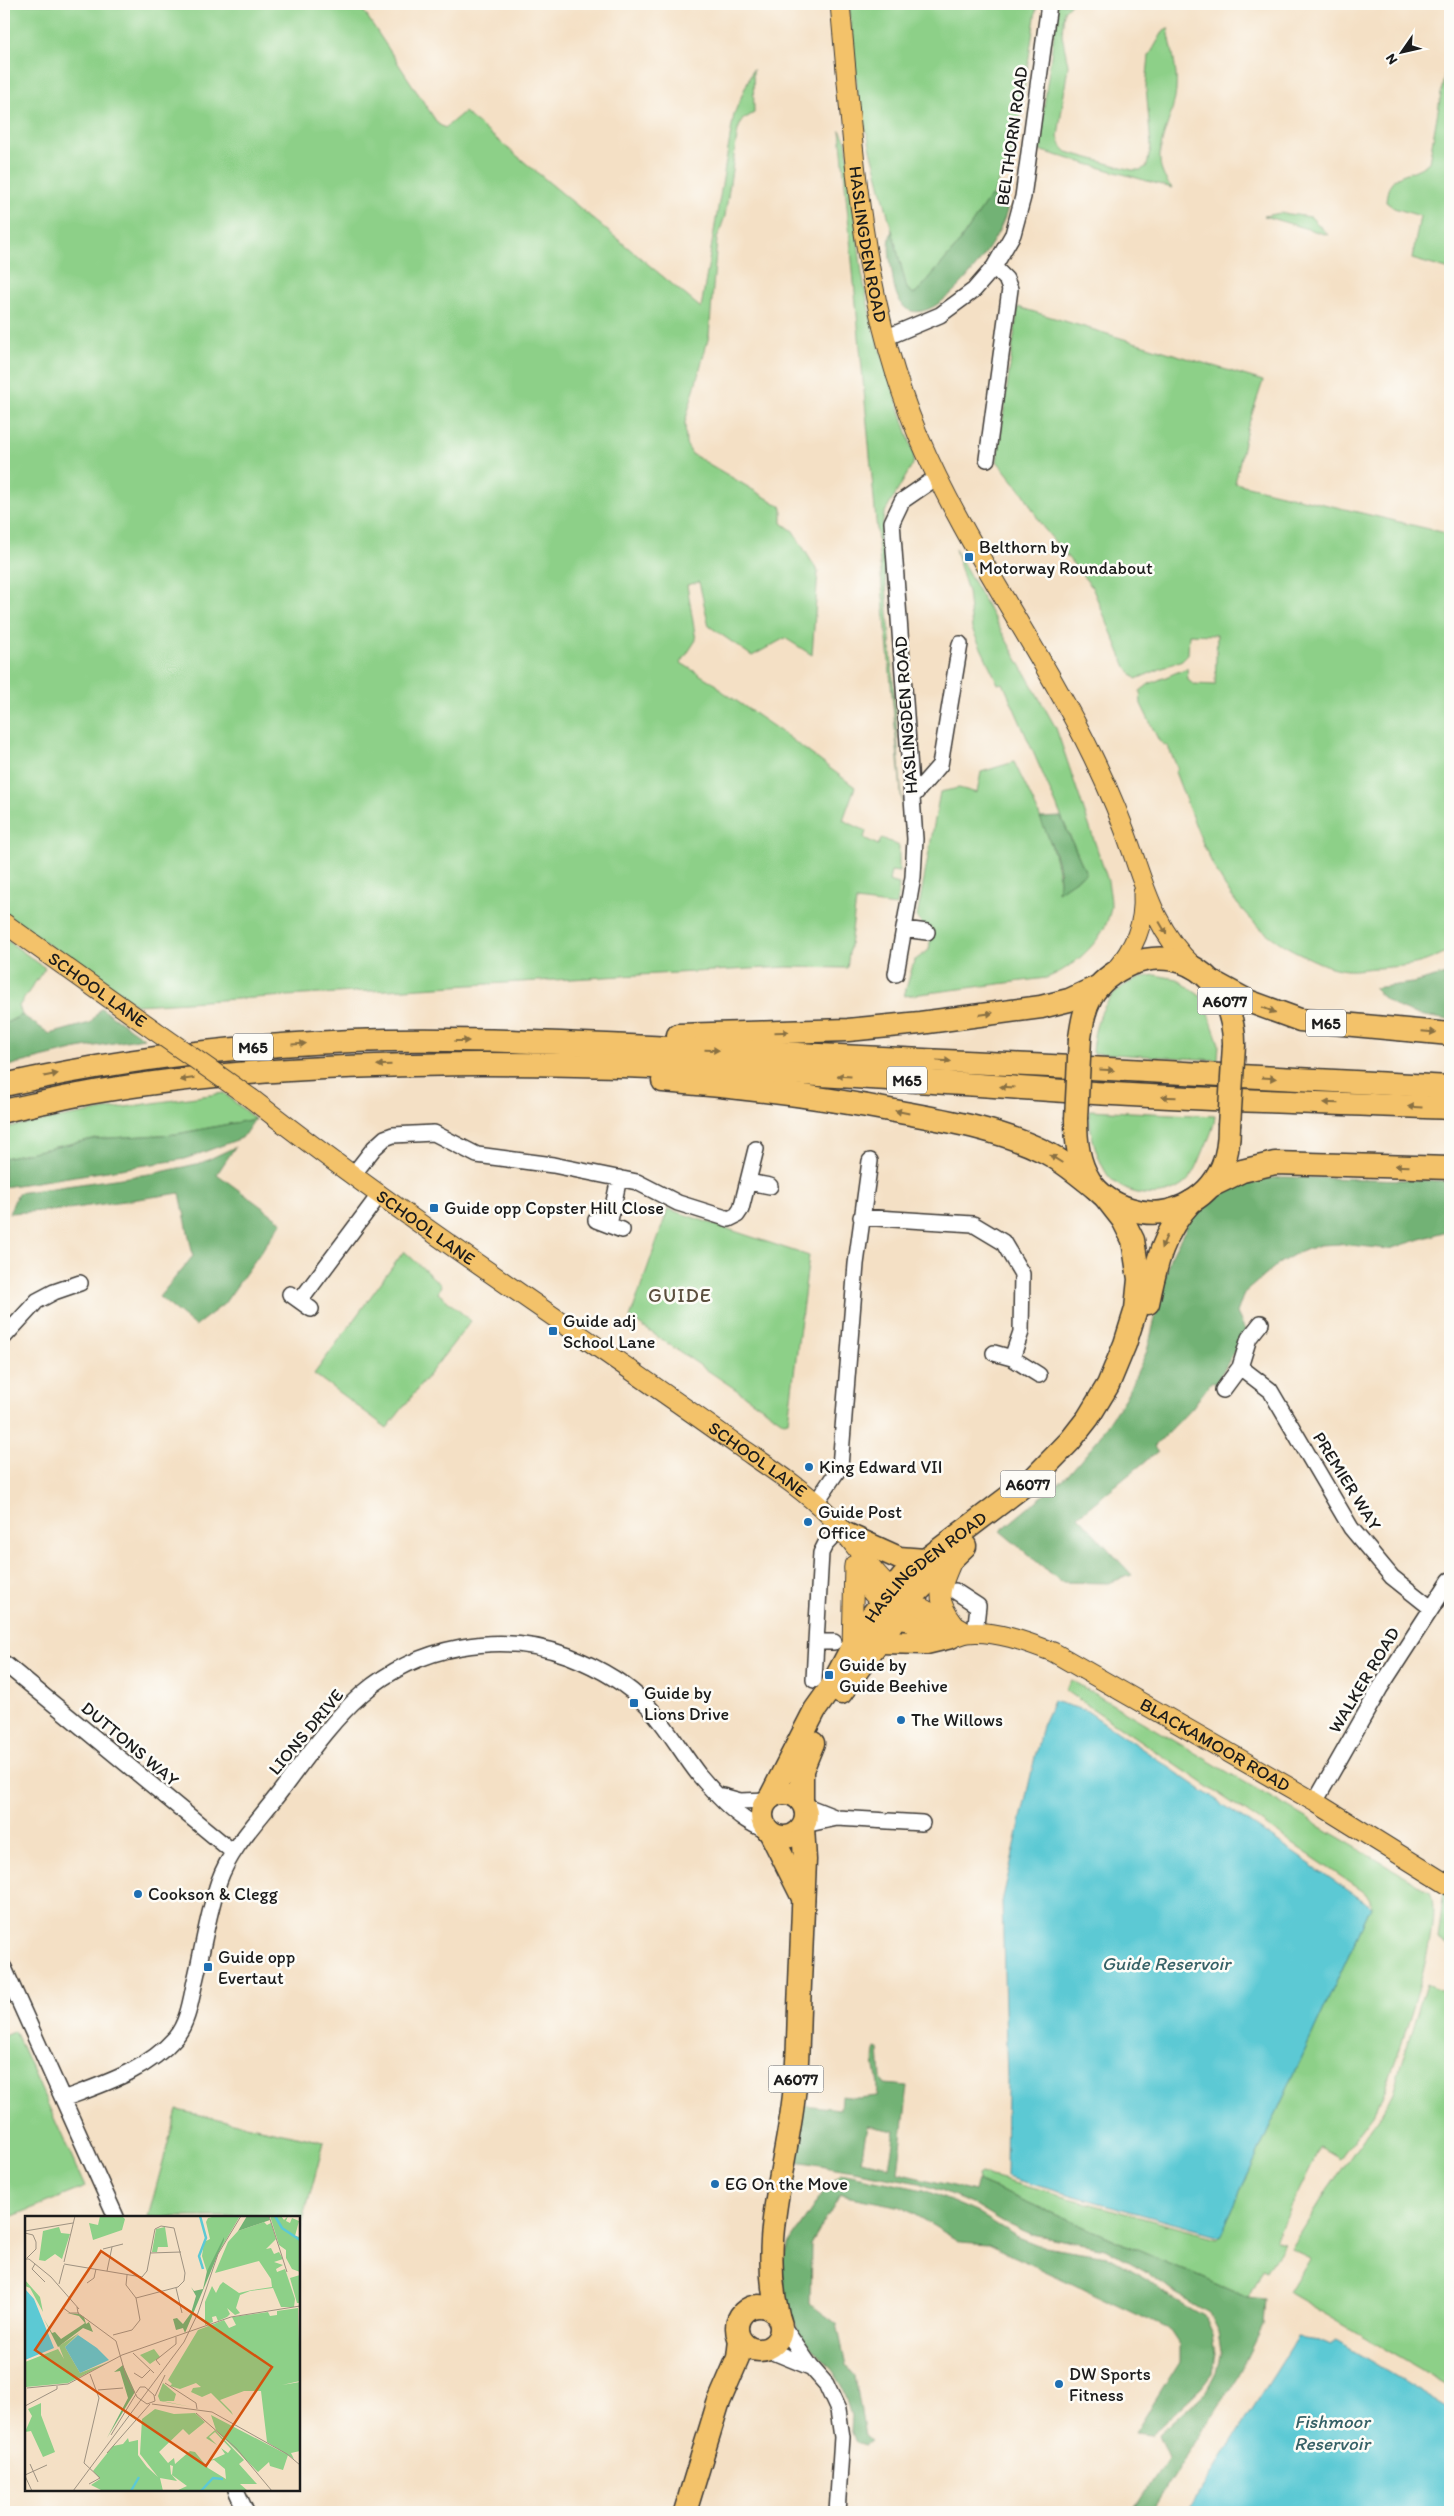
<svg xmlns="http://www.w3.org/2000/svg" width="1454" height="2516" font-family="Itim,sans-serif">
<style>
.green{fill:#8dd088;stroke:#547652}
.forest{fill:#72b274;stroke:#476748;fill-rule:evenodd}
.water{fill:#5cc9d4;stroke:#3c7278}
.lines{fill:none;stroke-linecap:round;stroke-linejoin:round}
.minor-casing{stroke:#3c3935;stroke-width:18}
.major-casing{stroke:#3c3935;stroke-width:21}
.highway-casing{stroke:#3c3935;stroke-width:25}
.minor{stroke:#fff;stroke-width:15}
.major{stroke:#f3c26a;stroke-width:19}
.highway{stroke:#f3c26a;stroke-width:22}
.major-bridge-casing{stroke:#3c3935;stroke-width:21;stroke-linecap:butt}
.highway-bridge-casing{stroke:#3c3935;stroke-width:25;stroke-linecap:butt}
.major-bridge{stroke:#f3c26a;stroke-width:19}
.highway-bridge{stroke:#f3c26a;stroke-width:22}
.oneway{fill:#886f43}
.poi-dot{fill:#1f6fb2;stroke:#fdfcf7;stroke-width:2}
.labels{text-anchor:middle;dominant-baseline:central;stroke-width:5;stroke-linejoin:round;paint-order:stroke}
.shield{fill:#fdfcf7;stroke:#605f5e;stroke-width:1}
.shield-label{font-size:16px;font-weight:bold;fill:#1c1c1c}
.street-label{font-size:18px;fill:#1c1c1c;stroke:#fdfcf7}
.poi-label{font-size:18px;fill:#1c1c1c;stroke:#fdfcf7;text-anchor:start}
.water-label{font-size:19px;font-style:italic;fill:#366166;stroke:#fdfcf7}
.quarter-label{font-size:20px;letter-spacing:1px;fill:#5c4f3e;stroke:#fdfcf7}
.inset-river{fill:none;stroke:#5cc9d4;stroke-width:2.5}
.inset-road{fill:none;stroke:#9e9281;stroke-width:1}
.view{fill:#d4530e;fill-opacity:0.15;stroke:#d4530e;stroke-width:2.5}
.inset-edge{fill:none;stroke:#1c1c1c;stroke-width:2.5}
</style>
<rect width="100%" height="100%" fill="#fdfcf7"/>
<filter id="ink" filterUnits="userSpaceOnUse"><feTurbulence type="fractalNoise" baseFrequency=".02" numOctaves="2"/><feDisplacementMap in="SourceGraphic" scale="10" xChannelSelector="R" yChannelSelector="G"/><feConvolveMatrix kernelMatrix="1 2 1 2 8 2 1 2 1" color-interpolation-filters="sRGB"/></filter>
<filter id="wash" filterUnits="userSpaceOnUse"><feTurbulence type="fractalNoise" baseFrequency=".0096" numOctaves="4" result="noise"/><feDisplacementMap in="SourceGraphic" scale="20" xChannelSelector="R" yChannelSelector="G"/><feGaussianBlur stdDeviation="1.12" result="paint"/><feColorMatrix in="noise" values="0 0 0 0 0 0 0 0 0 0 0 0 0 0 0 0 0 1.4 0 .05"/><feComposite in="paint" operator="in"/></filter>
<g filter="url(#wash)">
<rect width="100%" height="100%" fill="#f4e0c5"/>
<path class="green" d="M4,4H359L438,124L445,128L464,112L701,308L734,114L753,69L754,113L742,120L738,130L725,216L717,239L709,336L685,422L686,444L692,454L782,507V523L793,531L818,572L812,655L785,638L752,656L709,626L699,582L687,585L696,640L681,663L717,685L722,691L783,733L855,787L843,820L866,831L864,838L878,845L882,838L899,846V872L891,871L889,881L899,884L897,906L856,901L847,968L787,967L638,975L136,1005L107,983L105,985L4,913Z
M849,4H1037L1017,137L993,196L989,198L956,247L920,289L913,294L907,289L858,99Z
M1058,4H1071L1064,11L1062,35L1068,65L1058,137L1062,147L1067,152L1132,170H1141L1147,166L1151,146L1146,86L1149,56L1164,30L1168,28C1171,47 1178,70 1176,90C1173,125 1144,157 1172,188L1038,150Z
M1450,42V270L1412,259L1420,216L1394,208L1386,202C1388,167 1410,179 1429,162Z
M840,130L846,141L862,274L872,324L914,454L913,464L884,514L882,530L902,803Z
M1281,213L1311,217L1328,235L1264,216Z
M1018,307L1263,381L1247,429L1235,483L1450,534V950C1419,966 1412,965 1378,968C1365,968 1353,972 1340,969C1327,967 1313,960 1301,954C1223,918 1204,846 1175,772L1178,769L1168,747L1159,741L1141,704L1140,691L1149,684L1187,668L1188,680L1193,684L1215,685L1217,635L1189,634L1188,654L1182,660L1136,679L1126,667L1092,587L1042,526L1024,494L997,461Z
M955,549L1056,728L1108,881C1109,889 1111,897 1111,905C1109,937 1074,968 1046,978L904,996L914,961L929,950L932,928L923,925L917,917L940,792L959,788L977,793L981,772L1014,762C1028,792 1065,859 1058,891L1086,873L1003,683L998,684L972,629L968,592Z
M4,938L45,968L19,1006L22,1015L4,1024Z
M1155,975L1177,979L1203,998L1219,1044L1218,1060L1092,1053C1094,1013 1112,980 1155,975Z
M224,1093L255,1119L177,1134L93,1139L4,1158V1128L104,1110Z
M1089,1110L1215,1116C1214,1129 1208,1140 1203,1152C1198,1164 1194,1176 1184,1184C1164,1200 1131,1197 1113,1181C1099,1169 1088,1128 1089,1110Z
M668,1209L809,1256L788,1421L784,1422L630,1318Z
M404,1251L441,1285L438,1293L471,1321L387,1428L314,1374Z
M1071,1680L1430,1891C1445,1926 1398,2056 1383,2094L1373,2114L1339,2159L1320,2148L1275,2240L1284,2243L1267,2272L1262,2270L1248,2298L978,2181L977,2176L980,2174L1217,2238L1220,2236L1371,1906L1370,1899L1364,1892L1065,1690Z
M1444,1891L1450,1894V1947L1438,1940Z
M1450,1979V2387L1289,2293L1310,2258L1291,2249L1328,2189L1383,2111L1393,2091L1426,1984L1443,1991Z
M15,2031L85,2187L8,2218L4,2208V2036Z
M177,2110L324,2142L299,2236V2217H148Z"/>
<path class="forest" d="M993,196L1008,205C1004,244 906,371 893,279C891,262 886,246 892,230L907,289L914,294L920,289L956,247L989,198Z
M1061,817L1086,873L1058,892C1065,869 1049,839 1040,818Z
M1450,973V1020C1420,1016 1394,1012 1374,988L1413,983Z
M101,1008L144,1038L77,1049L4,1067V1024L22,1015L50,1034L90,1023Z
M255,1119L242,1138L185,1159L4,1187V1158L93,1139L177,1134Z
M235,1147L217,1174L282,1222L224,1304L195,1326L159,1297L193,1256L180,1193L61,1210L9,1213L18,1193L156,1173L201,1163Z
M1283,1177L1450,1181V1230L1389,1249L1340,1244L1320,1245L1297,1253L1278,1264L1244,1293L1237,1313L1246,1332L1216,1383L1212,1381L1192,1408L1154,1447L1158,1451L1078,1516L1132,1575L1108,1583L1061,1582L1000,1531L1068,1475L1093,1446L1126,1396L1147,1351L1170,1258L1193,1215L1224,1191L1266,1179Z
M876,2048L879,2049L881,2078L885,2084L908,2086L898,2173L975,2191L978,2181L1248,2298L1265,2300L1263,2326L1242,2369L1151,2512H1132L1168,2457L1158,2435L1206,2392L1216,2373L1221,2352L1218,2331L1209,2313L1170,2290L1149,2273L1105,2248L1031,2234L1002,2221L977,2206L920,2183L791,2160L803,2105L840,2109L841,2096L858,2098L877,2096C881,2080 870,2064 876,2048ZM867,2126L895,2131L889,2167L861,2161Z
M840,2173L924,2190L976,2212L1016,2236L1038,2245L1107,2256L1148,2279L1169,2296L1204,2316L1212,2334L1215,2354L1212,2374L1201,2388L1151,2435L1135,2433L1180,2361V2345L1170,2330L988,2244L960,2242L902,2207L840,2195L811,2244L810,2304L837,2324L846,2365L855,2376L865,2436L871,2441L865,2445L856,2442L851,2429L852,2416L843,2387L833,2371L800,2334L792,2319L786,2303L781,2268L788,2244L828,2185Z"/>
<path class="water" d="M1053,1701L1087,1711L1371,1906L1220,2236L1006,2177L1007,2082L1002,1902L1042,1726Z
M1298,2337L1319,2340L1331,2345L1337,2341L1450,2409V2512H1187Z"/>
</g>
<g filter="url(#ink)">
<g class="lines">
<defs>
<path id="minor" d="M885,338L940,315L974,290L994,267L1013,234L1023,197L1049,4
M987,459L1010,289L1006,279L994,267
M912,797L940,765L960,644
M904,929L927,932
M896,974L913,877L915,839L892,522L902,501L937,477
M353,1175L374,1148L385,1138L393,1135L434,1133L477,1155L553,1165L637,1182L678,1203L729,1219L737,1215L741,1209L756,1149
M748,1182L770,1186
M861,1217L973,1224L1003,1242L1022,1274L1021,1332L1012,1358
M596,1220L622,1230
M609,1225L619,1178
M290,1294L311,1309
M300,1301L380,1194
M4,1337L37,1301L54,1292L80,1283
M994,1353L1012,1358L1039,1375
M1240,1367L1270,1390L1351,1528L1392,1577L1431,1608
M1223,1390L1240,1367L1249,1338L1261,1323
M815,1504L840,1467L856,1264L870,1161
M955,1591L978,1606L975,1633
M816,1642L821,1553L825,1545L841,1528
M4,1663L233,1852
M814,1680L816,1642H834
M722,1796L740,1801L768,1800
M1315,1802L1380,1688L1450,1580
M804,1805L837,1818L804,1825
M837,1818L922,1823
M4,1968L116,2217
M63,2099C103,2084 146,2071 175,2038C188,2023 191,1999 195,1981C203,1948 208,1913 219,1881C231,1847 259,1820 280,1792C305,1759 330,1722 362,1694C417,1646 500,1630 569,1656C597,1667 626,1683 647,1705C667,1726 681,1752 699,1775C711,1789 727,1807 743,1818C751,1824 761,1828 770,1833
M780,2322L811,2367L826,2384L838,2410L842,2437L837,2512
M766,2349L810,2367
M236,2490L246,2512"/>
<g id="major">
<path id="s1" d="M840,4C854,151 860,297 918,435C966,548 1040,647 1093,757C1108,788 1122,821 1133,854C1147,896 1160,936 1194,967"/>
<path id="s2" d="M4,923L154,1030"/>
<path d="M1114,972C1134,948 1145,926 1143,893"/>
<path id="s3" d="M252,1099C410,1223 580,1332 743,1449C772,1469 804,1490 829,1515C852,1538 868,1569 893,1590C916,1608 944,1617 967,1633"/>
<path d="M952,1561C940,1589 934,1598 954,1624"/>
<path id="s4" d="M854,1568C861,1577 867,1588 875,1596C889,1611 930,1638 952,1637C957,1637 962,1634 967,1633C995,1630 1027,1642 1053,1652L1315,1802L1450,1886"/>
<path d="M852,1647L854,1565"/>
</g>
<g id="highway">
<path d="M1213,982L1248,1001L1300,1020L1450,1034"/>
<path d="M678,1035L848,1030L920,1023L1041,1007L1069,1000L1099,986"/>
<path d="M1080,1038C1082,1024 1084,1010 1091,997C1100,981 1115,971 1131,964C1189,942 1235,989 1234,1045"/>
<path d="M663,1081C743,1087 822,1097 900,1112C948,1121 998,1129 1043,1151C1062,1160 1079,1175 1095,1188"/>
<path d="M4,1085C129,1057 259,1043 387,1040C503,1038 620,1046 737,1051C975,1061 1212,1075 1450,1087"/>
<path d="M4,1111C32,1105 61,1098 89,1093C219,1070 351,1065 482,1064C681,1064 880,1078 1079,1092C1202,1100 1326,1103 1450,1108"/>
<path d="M1076,1119C1076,1141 1078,1162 1090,1181C1100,1196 1114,1204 1130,1209C1166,1221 1207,1202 1222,1167C1228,1154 1229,1141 1229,1126"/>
<path d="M1211,1186L1242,1171L1275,1163L1450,1168"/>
<path d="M1148,1303C1156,1264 1163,1232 1191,1202"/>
<path d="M846,1534L899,1558L925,1560"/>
<path d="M879,1642L926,1643L951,1637"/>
<path d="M841,1693L908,1601L965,1546"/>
<circle cx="784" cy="1815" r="22"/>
<path id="s5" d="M770,1798L815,1710L830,1689L852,1647L872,1615L903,1577L1035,1477L1070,1441L1088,1418L1108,1385L1125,1344L1136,1309L1139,1279L1133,1240L1123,1220L1105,1197"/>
<path d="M802,1802V1770L813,1743"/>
<path d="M771,1834L803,1898"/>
<circle cx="759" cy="2328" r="22"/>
<path d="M778,2315C759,2240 786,2169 794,2095C798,2066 798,2037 799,2008C801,1958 803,1909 805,1860L803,1827"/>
<path d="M685,2512L718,2404L738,2358L740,2340"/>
</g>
</defs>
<use href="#minor" class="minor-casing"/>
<use href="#major" class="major-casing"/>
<use href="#highway" class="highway-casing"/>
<use href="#minor" class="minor"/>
<use href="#major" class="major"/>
<use href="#highway" class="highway"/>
<defs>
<path id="major-bridge" d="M154,1030L252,1099"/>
<path id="highway-bridge" d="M1076,1119L1080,1038
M1229,1126L1234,1045"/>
</defs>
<use href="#major-bridge" class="major-bridge-casing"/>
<use href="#highway-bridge" class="highway-bridge-casing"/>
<use href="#major-bridge" class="major-bridge"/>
<use href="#highway-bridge" class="highway-bridge"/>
</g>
<defs><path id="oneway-solid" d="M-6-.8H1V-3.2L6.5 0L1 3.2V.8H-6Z" transform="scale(1.25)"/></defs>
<g class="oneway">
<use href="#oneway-solid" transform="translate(1163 928) rotate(60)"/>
<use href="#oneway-solid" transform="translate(1269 1010) rotate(22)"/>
<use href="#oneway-solid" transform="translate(986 1014) rotate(-8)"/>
<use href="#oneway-solid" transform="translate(782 1032) rotate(-2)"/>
<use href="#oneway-solid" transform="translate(1429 1032) rotate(5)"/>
<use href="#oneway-solid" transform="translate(462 1041)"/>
<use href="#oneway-solid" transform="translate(299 1044) rotate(-3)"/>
<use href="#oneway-solid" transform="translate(712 1050) rotate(2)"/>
<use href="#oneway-solid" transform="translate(944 1061) rotate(3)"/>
<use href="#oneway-solid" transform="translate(384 1065) rotate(178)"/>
<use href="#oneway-solid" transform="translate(1107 1070) rotate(3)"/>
<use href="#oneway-solid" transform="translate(51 1075) rotate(-11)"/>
<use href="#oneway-solid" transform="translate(844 1076) rotate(-177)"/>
<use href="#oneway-solid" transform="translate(1269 1078) rotate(3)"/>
<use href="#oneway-solid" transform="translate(187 1079) rotate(172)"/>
<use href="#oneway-solid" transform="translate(1007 1087) rotate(-176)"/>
<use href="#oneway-solid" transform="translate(1169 1097) rotate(-178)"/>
<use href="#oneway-solid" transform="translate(1331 1103) rotate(-178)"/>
<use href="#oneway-solid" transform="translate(1415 1107) rotate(-177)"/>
<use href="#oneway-solid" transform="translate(902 1112) rotate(-169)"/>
<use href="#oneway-solid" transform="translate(1056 1159) rotate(-148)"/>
<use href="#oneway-solid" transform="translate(1402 1166) rotate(-178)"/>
<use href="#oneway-solid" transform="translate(1164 1242) rotate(114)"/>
</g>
</g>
<g class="poi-dot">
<rect x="964" y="552" width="10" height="10" rx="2.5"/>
<rect x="429" y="1203" width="10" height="10" rx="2.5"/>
<rect x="548" y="1326" width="10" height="10" rx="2.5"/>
<circle cx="809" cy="1467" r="5"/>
<circle cx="808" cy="1522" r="5"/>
<rect x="824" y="1670" width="10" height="10" rx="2.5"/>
<rect x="629" y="1698" width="10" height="10" rx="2.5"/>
<circle cx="901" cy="1720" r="5"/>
<circle cx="138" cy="1894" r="5"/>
<rect x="203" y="1962" width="10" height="10" rx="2.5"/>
<circle cx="715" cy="2184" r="5"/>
<circle cx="1059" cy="2384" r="5"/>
</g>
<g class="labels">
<g class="shield">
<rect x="1197.5" y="987.5" width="55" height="27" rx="4"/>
<rect x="1306" y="1009.5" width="40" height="27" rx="4"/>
<rect x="233" y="1033.5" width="40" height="27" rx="4"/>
<rect x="887" y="1066.5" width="40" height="27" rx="4"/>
<rect x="1000.5" y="1470.5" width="55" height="27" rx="4"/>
<rect x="768.5" y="2065.5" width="55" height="27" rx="4"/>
</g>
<g class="shield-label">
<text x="1225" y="1001">A6077</text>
<text x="1326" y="1023">M65</text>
<text x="253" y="1047">M65</text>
<text x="907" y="1080">M65</text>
<text x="1028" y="1484">A6077</text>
<text x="796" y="2079">A6077</text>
</g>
<g class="street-label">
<text transform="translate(1012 136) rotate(-82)">BELTHORN ROAD</text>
<text stroke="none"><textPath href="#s1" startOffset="242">HASLINGDEN ROAD</textPath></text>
<text transform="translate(906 715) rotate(-94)">HASLINGDEN ROAD</text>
<text stroke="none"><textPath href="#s2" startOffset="115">SCHOOL LANE</textPath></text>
<text stroke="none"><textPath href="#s3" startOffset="216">SCHOOL LANE</textPath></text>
<text stroke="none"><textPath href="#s3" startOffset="621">SCHOOL LANE</textPath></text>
<text transform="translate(1347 1481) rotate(58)">PREMIER WAY</text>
<text stroke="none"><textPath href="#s5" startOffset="282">HASLINGDEN ROAD</textPath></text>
<text transform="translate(1364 1680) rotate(-59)">WALKER ROAD</text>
<text transform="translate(306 1732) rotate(-50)">LIONS DRIVE</text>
<text transform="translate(130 1744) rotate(40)">DUTTONS WAY</text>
<text stroke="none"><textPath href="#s4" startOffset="415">BLACKAMOOR ROAD</textPath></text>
</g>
<g class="poi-label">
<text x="979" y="547">Belthorn by<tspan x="979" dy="21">Motorway Roundabout</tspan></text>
<text x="444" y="1208">Guide opp Copster Hill Close</text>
<text x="563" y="1321">Guide adj<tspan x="563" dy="21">School Lane</tspan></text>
<text x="819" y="1467">King Edward VII</text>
<text x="818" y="1512">Guide Post<tspan x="818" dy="21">Office</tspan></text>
<text x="839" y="1665">Guide by<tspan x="839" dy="21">Guide Beehive</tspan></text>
<text x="644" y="1693">Guide by<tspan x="644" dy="21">Lions Drive</tspan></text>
<text x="911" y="1720">The Willows</text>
<text x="148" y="1894">Cookson &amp; Clegg</text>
<text x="218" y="1957">Guide opp<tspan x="218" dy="21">Evertaut</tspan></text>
<text x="725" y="2184">EG On the Move</text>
<text x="1069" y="2374">DW Sports<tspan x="1069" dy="21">Fitness</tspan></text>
</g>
<g class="water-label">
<text x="1166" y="1963">Guide Reservoir</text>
<text x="1332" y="2421">Fishmoor<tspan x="1332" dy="22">Reservoir</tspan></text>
</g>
<g class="quarter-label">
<text x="680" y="1295">GUIDE</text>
</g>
</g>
<g transform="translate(25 2216)">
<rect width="275" height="275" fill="#f4e0c5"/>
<path d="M75,0H97L100,3L97,14L68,24L64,7L73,9ZM191,0H215L182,56L177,40L179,26L185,23L181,6L183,2ZM245,0H256L259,4L263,0L261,5L265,7L267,2L274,5L270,20L275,21V56L267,53L261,42V34L254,29ZM239,6L242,9L246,7L251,23L241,33L246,32L249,38L254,36L258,43L249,46L258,49L251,53L252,56L260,53L270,83L269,91H256L248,72L225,75L215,79L211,92L215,97L210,99L202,92L205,98L202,101L193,105L191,100L187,101L188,106L180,109V86L187,70L191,77L195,69L200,77L195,69L198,66L214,77L227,74L247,71L246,63L234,45L190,57L203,26L213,15ZM34,11L36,17L45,18L37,43L30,38L20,45L14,44L18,15ZM140,11L143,31H133L132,36H127L131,13ZM275,59V87H272L265,62ZM0,64L15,81L18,96L5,72L0,70ZM273,92L275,165L257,169L275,166V235L266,237L269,243L242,226L236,175H219L195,184L206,195L208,199L186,177L177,181L166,176L168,172L176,171L171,167L155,173L145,170L147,168L143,164L173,114L199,104L204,112L211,109L207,101L243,96L245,100L252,99V95ZM54,117L40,131L55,157L84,146L43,167L1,171L0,146L33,133L39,143L34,130ZM129,133L135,141L125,148L115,139ZM138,167L151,178L149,185H138L166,191L135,185L133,180ZM16,187V199L30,236L18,241L6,215L0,216L7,200L3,193ZM130,193L149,198L170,197L180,206L164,219L158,213L134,236L143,247L149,242L150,248L165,235L170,236L183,252L201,263L200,253L189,244L184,245L200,238L196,232L203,237L206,233L190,216L184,221L192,229L181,222L190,214L219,244L214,248L232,268H215L223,275H151L162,270L147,259L148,250L145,249L146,258L152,265L135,262L138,275H78L66,269L75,263L68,255L88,230L98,228L103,222L104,226L113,224V239L122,251L133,261L115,238L117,203ZM186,199L263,239L258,254L245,250L244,246L233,256L191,214Z" fill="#8dd088"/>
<path d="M222,0H244L245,4L213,15ZM199,21V24L160,117L158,112L151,114L148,103L152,102L158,108L166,97L171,80L166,71L169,75L178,73L182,55ZM42,97L54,98L59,101L61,108L64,106L68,116L58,112L33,131L19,103L27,117L30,116L36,123L60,107L54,100ZM98,149L110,176L82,222L103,182L95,155L89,156Z" fill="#72b274"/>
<path d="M0,73L9,83L29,132L0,144ZM53,119L72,132L84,144L55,157L40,131Z" fill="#5cc9d4"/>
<path class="inset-river" d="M175,0L181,22L174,40L178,53M250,0L257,12L275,24M106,275L114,261M176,275L188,262L198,263"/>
<path class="inset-road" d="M244,0L262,56M0,15L48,7M0,17L8,19L11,26V33L2,42M78,33L98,28M125,37L156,36M0,43H4L26,61L54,93M39,46L50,0M10,48L7,53L20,66M39,48L117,61L122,55L130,13L136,10L149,12M82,55L87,31M62,67L69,62L71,53M34,68L39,49M151,72L157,97M111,82L153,71L159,65L160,57L149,12M37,91L45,97H54M52,91L53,97L91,125L101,160L112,181L122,188L130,185L129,179L120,171H115L111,177M88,119L107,114L115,104L111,82L101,69L102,59M108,137L129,157M135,149L131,144L151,128V121M109,157L117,162L125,154M140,167L171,187L172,193M2,172L43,168L97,139L206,101L275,90M73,174L98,172M130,180L140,159M127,188L187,196L262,238L275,249M0,190L32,173V170M171,197L211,232L247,275M86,219L111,178M82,237L125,188M5,248L13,266M0,259L22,249M0,260L7,275M64,268L75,262L59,247L74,182L65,158M48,275L159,126L173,97L193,38L216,0"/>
<path class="view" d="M76,35L247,151L181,250L10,134Z"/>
<rect width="275" height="275" class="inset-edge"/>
</g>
<rect width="1454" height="2516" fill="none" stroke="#fdfcf7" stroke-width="20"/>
<g transform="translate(1402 52) rotate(236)" stroke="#fdfcf7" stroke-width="4" paint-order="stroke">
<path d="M0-4L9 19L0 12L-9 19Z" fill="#1c1c1c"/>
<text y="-8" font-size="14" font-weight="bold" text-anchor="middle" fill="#1c1c1c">N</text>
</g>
</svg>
